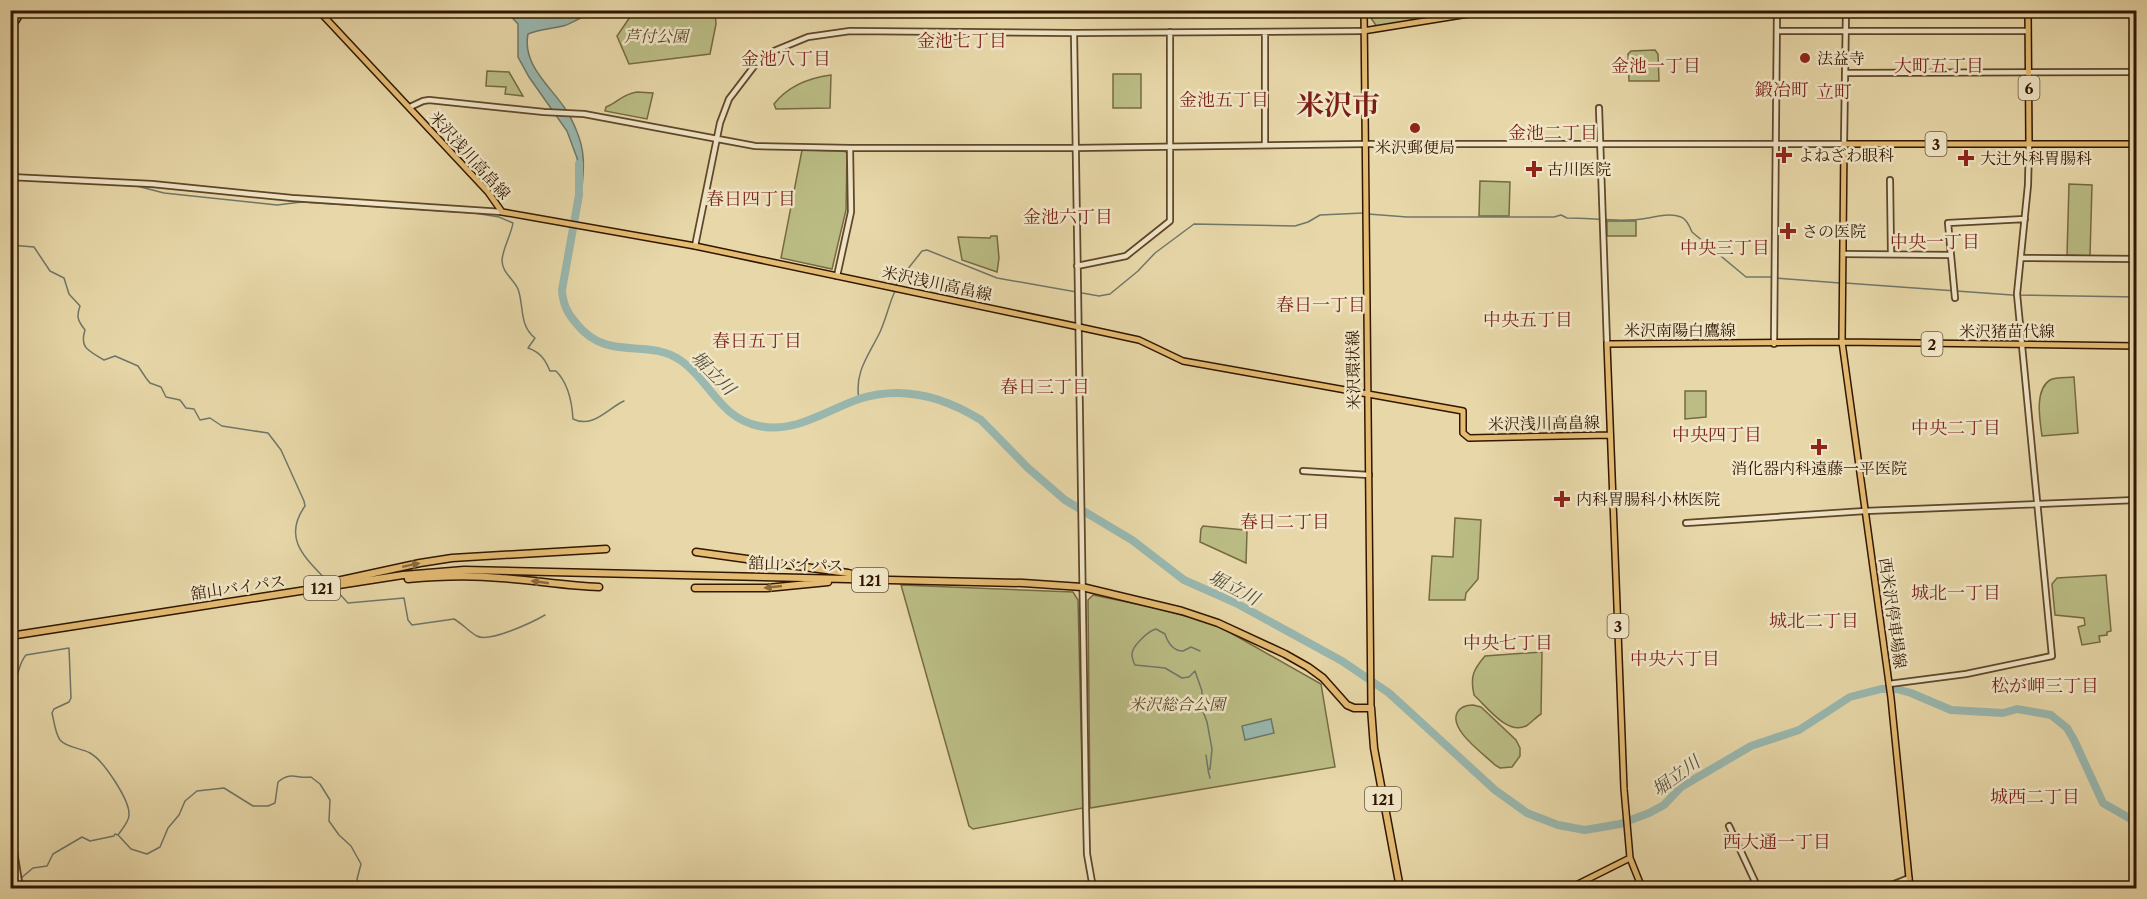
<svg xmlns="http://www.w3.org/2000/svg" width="2147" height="899" font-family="'Libre Caslon Text','Noto Serif JP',serif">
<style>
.green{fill:#bbbd85;stroke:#766a42;stroke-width:1.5}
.water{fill:#99b8b0;stroke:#6f776a;stroke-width:1.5}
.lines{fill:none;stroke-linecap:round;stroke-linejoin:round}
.stream{stroke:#6f776a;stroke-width:1.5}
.river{stroke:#99b8b0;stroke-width:8}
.minor-casing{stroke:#5f462a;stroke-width:8}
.major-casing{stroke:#311600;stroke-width:8}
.highway-casing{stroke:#311600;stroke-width:9}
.minor{stroke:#f0e6c7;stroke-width:4.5}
.major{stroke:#e4bc74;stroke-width:5}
.highway{stroke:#e4bc74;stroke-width:6}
.oneway{fill:#8a693a}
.poi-dot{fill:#8f2418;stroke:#f0e6c7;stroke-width:2}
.labels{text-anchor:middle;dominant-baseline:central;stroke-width:5;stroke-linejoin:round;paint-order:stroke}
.shield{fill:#f0e6c7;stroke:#6a543c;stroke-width:1.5}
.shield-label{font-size:15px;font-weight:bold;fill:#311600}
.park-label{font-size:16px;font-style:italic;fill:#5a4828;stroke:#f0e6c7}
.poi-label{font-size:16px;fill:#311600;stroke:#f0e6c7;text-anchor:start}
.street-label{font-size:16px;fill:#311600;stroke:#f0e6c7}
.neighbourhood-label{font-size:18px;fill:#7a1f14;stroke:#f0e6c7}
.water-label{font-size:18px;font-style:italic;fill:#554f3e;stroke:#f0e6c7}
.town-label{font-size:28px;font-weight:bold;fill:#7a1f14;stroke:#f0e6c7}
</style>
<rect width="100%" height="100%" fill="#e8d8a9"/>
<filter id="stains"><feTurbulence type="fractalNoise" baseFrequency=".00333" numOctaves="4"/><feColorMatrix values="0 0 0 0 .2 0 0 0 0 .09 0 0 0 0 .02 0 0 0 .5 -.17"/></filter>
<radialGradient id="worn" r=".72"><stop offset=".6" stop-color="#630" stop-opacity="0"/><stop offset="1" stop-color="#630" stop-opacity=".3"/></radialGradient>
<path class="green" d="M652,11H715L716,24L710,54L629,64L617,36L630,17Z
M1372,11H1476L1377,27L1371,18Z
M1655,50L1658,54L1659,81H1629L1628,54L1631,51Z
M487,71L509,72L523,96L505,94L506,87L486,86Z
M1113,74H1141V108H1113Z
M831,75L830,108L776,109L774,104C788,86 808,78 831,75Z
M637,92L653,93L647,119L605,111L606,107C619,102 622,94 637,92Z
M802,150L844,151L847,153L846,210L832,269L781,258Z
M1480,181L1510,182L1509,216H1479Z
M2069,184L2092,185L2090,256L2067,255Z
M1607,221H1636V236H1607Z
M991,236H997L999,258L997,272L962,260L958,237L990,238Z
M2074,377L2078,433L2042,436C2040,421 2034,390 2050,380C2056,377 2067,378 2074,377Z
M1685,391H1706V417L1685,419Z
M1455,518L1481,520L1478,579L1466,593L1465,600H1429L1432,556L1453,557Z
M1203,526L1245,530L1247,532L1246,563L1200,542L1201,529Z
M2106,575L2111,631L2107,632V635L2099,636L2100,642L2082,645L2078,627L2085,625L2084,618L2055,615L2052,584L2057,578Z
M901,585L1073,592L1078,600L1083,808L973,829L969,826Z
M1093,595L1156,608L1215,624L1321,684L1335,767L1090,808L1088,600Z
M1542,652L1541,714C1536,717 1531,723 1526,726C1507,735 1487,707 1474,695C1470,677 1473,670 1485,656Z
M1473,705L1481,707L1516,740L1520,748V756L1512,767L1500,768L1495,765C1484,754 1449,730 1457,713C1460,707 1467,705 1473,705Z"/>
<path class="water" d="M506,11H527L549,17L572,11H612L599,17L595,12C583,15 574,23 563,26C551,29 540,29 528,34C522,64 549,85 564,107C569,114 574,124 577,132C585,151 584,167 582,187L577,158L567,131L529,77L518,57V24Z
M1271,719L1274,733L1245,740L1242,726Z"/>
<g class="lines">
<path class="stream" d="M107,184L137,186L164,193L277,205L302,202L474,213L499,217L513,223C511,235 503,248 502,260C502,273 513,278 518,289C524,305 519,326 535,338L528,348C540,352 545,359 550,371H556C568,383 572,402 573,419C593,429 608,408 624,401
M1368,214L1407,217H1554L1561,215L1567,218C1594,218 1622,223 1648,218C1658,216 1671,213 1681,217C1687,219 1690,227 1692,232L1746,277H1771
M10,245L34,247L50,271L64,278L69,294L80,306C76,317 78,321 85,330C79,349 90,351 104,360L115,356L138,366L146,378L150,383L161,387L166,397L180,400L186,408L194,409L200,420L210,418L222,426L268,433L281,450L304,501L305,506C281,540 307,559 330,584
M1776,278L1840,283
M1845,283L2012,295L2136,297
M896,286L899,280L922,251L927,250L997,278L1099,296L1110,294L1138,271L1155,253L1194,224L1295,226L1308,222L1320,215L1363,213
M859,399C854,372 869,355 880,332C886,319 889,304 895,291
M335,589L348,603L404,598L408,620L412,625L454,619C463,624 469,632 477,636C489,643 533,622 545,615
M1200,651L1191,647L1183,651C1174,651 1168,643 1165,634L1156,629C1148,631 1131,647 1132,655C1132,657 1134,664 1135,665L1165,668L1182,678L1189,677L1195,671L1202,691L1201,706L1207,722L1212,749L1210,769L1208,770L1210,778
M10,688C20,678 17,665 26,655L69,648L71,698L69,702L54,709L52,713C54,721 55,733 60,740C67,748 81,748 90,753C103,760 130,800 129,815C129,822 122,829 118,835L115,834L114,836L90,841L82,837L53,854L47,866L33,868L20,879
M1206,755L1208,769
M119,836L131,849L147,854L160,847L168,828L179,815L185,801L197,791L224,788L253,806H268L275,803L278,782C291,771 297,779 311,777L320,784L330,800L329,821L339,835L351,846L361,864L357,879L360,888
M11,888L17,883"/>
<path class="river" d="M579,164V195L562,290C563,304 567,313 576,323C607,363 646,337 680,360C709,379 719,418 759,426C795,434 827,410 859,399C902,385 944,397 981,420L1028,468L1065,500L1132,540L1184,580L1236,603L1342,661L1389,693L1495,790L1527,813L1558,825L1585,830L1620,824L1649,813L1664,805L1681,787L1751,746L1799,730L1850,697L1881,689H1897L1911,693L1951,710L2003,713L2017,709L2051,715L2067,728L2074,740L2103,803L2136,822"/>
<defs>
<path id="minor" d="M1777,31H2028
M1265,32V145
M1074,33L1086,811L1087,854L1093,888
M1845,73L2136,72
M410,107L423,101L429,100L544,112L584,114L755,146L850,148H1075L1365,144H1844L1846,10
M1599,108L1607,344
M10,177L152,184L292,198L502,212
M1890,180L1891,253
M695,246L720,123L729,99L755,65L774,51L808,37L850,31L1074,33L1363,31
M1843,254L1951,255
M2021,258L2136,259
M1077,266L1126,256L1170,221V32
M837,276L851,212L850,148
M1955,298L1948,223L2025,219
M1774,344L1777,10
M1303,471L1369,475
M1686,523L1865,511L2136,500
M1889,684L1966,674L2052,656L2017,294L2028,185L2029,144
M1729,826L1758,888
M10,827L20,888
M1884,888L1909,878"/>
<path id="major" d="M318,10L488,192L502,212L695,246L1079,327L1139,340L1183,361L1463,411V433L1469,438L1610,435
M1364,10L1371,708
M2028,10L2029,144
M1363,31L1493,10
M1570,888L1630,858
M1642,888L1630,858L1624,789L1607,344L1842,342L2136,346
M1910,888L1891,698L1842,342L1844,144H2136"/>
<path id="highway" d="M10,30L22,10
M696,552L848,573L864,577
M408,579C439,576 470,575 501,578C534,580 566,586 599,587
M337,581L420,563L452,558L606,549
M695,588H767L828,582
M10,636L403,575L464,570L1023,583L1082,587L1182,611L1218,623L1285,654L1308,667L1323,678L1347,705L1354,708H1371L1374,748L1400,888"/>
</defs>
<use href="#minor" class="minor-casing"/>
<use href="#major" class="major-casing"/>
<use href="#highway" class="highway-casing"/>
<use href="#minor" class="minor"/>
<use href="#major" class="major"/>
<use href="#highway" class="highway"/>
</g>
<defs><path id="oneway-solid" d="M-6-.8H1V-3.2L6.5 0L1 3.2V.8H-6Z" transform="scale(1.5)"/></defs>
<g class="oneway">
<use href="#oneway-solid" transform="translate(411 565) rotate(-12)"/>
<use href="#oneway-solid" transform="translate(540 582) rotate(-172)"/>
<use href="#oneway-solid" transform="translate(773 587) rotate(174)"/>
</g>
<g class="poi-dot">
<circle cx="1805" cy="58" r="6"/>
<circle cx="1415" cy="128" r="6"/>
<path d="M1781 146h6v6h6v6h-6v6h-6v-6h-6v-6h6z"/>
<path d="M1963 149h6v6h6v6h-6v6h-6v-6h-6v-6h6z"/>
<path d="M1531 160h6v6h6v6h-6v6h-6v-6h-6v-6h6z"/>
<path d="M1785 222h6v6h6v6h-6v6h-6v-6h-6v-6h6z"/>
<path d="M1816 438h6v6h6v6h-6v6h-6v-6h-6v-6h6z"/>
<path d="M1559 490h6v6h6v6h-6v6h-6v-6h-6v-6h6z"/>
</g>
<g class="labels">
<g class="shield">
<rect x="2018.5" y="76" width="21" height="24" rx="4.5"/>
<rect x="1925.5" y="132" width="21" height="24" rx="4.5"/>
<rect x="1921.5" y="332" width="21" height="24" rx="4.5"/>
<rect x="852" y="568" width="36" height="24" rx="4.5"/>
<rect x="304" y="576" width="36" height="24" rx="4.5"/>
<rect x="1607.5" y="614" width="21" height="24" rx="4.5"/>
<rect x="1365" y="787" width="36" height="24" rx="4.5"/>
</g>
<g class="shield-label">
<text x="2029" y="88">6</text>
<text x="1936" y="144">3</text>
<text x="1932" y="344">2</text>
<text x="870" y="580">121</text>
<text x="322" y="588">121</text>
<text x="1618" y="626">3</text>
<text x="1383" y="799">121</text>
</g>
<g class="park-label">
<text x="656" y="36">芦付公園</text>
<text x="1177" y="704">米沢総合公園</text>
</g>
<g class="poi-label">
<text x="1817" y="58">法益寺</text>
<text x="1415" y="147" text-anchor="middle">米沢郵便局</text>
<text x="1798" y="155">よねざわ眼科</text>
<text x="1980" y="158">大辻外科胃腸科</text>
<text x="1547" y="169">古川医院</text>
<text x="1802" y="231">さの医院</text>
<text x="1819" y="468" text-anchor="middle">消化器内科遠藤一平医院</text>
<text x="1576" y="499">内科胃腸科小林医院</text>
</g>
<g class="street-label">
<text transform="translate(470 155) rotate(48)">米沢浅川高畠線</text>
<text transform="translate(937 283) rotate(12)">米沢浅川高畠線</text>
<text x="1680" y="330">米沢南陽白鷹線</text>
<text x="2007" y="331">米沢猪苗代線</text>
<text transform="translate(1353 370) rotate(-91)">米沢環状線</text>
<text transform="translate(1544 423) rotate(-1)">米沢浅川高畠線</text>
<text transform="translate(796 564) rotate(2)">舘山バイパス</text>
<text transform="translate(238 587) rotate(-8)">舘山バイパス</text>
<text transform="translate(1893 613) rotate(82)">西米沢停車場線</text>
</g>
<g class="neighbourhood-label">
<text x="962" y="41">金池七丁目</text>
<text x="786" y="59">金池八丁目</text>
<text x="1656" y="66">金池一丁目</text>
<text x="1939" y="66">大町五丁目</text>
<text x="1782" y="90">鍛冶町</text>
<text x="1834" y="92">立町</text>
<text x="1224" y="100">金池五丁目</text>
<text x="1553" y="133">金池二丁目</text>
<text x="751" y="199">春日四丁目</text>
<text x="1068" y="217">金池六丁目</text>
<text x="1935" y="242">中央一丁目</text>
<text x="1725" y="248">中央三丁目</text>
<text x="1321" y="305">春日一丁目</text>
<text x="1528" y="320">中央五丁目</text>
<text x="757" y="341">春日五丁目</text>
<text x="1045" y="387">春日三丁目</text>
<text x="1956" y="428">中央二丁目</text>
<text x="1717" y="435">中央四丁目</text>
<text x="1285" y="522">春日二丁目</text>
<text x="1956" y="593">城北一丁目</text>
<text x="1814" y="621">城北二丁目</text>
<text x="1508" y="643">中央七丁目</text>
<text x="1675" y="659">中央六丁目</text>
<text x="2045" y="686">松が岬三丁目</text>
<text x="2035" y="797">城西二丁目</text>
<text x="1777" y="842">西大通一丁目</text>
</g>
<g class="water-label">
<text transform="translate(713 373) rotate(45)">堀立川</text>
<text transform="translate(1234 588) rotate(27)">堀立川</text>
<text transform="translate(1676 776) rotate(-36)">堀立川</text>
</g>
<g class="town-label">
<text x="1338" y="105">米沢市</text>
</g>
</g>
<rect width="2147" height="899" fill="none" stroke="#e8d8a9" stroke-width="36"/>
<rect x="12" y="12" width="2123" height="875" fill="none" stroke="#311600" stroke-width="3"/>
<rect x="18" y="18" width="2111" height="863" fill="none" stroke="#311600" stroke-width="1.5"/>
<rect width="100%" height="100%" filter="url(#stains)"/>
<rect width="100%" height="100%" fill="url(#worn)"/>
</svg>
